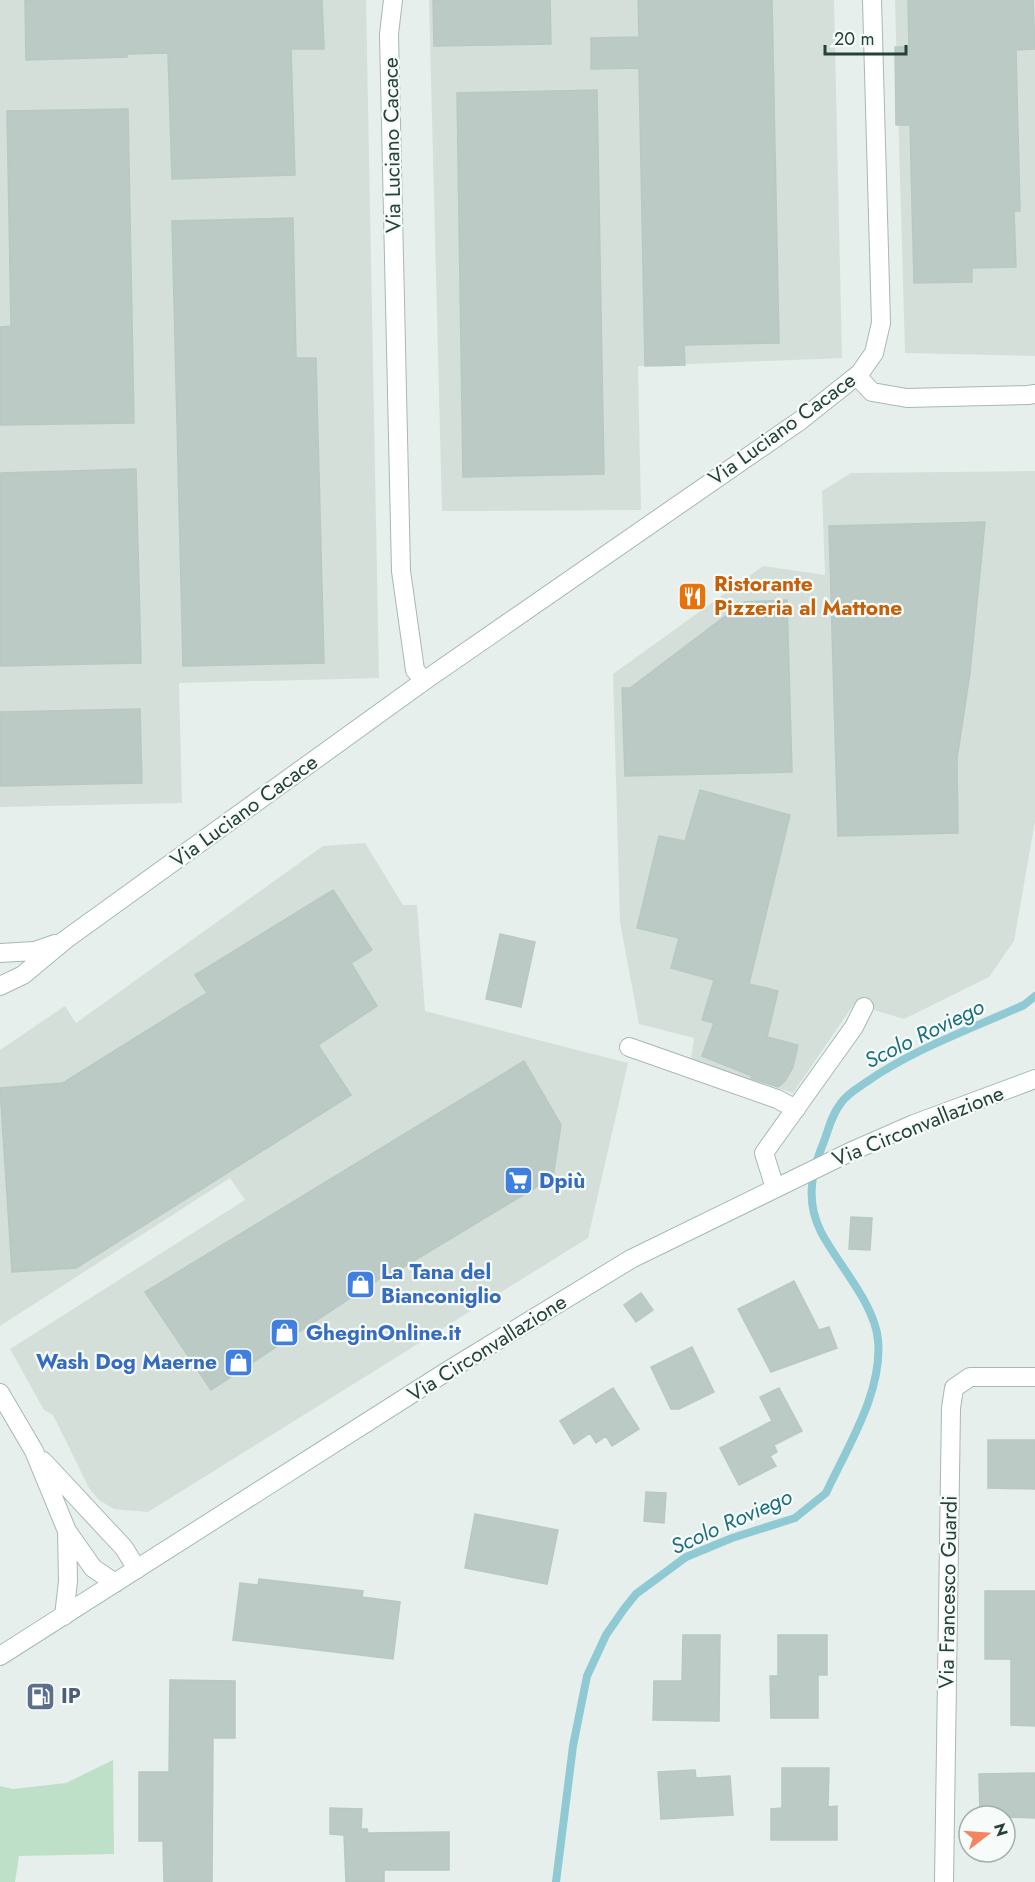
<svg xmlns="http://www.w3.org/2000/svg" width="1035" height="1882" font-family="Jost,sans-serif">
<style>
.built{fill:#d4dfda}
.green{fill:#bfe0c8}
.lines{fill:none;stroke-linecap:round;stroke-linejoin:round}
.stream{stroke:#8ec9d4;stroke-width:8}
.building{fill:#bbcac4;stroke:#b8c9c2;stroke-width:1.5}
.minor-casing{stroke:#a8b8b2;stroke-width:20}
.tertiary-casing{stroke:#a8b8b2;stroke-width:20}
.secondary-casing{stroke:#a4bbb3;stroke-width:20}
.minor{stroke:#fff;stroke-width:18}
.tertiary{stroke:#fff;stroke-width:18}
.secondary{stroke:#fff;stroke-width:18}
.labels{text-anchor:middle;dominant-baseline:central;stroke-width:4.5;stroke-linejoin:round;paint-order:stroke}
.street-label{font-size:21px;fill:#24423a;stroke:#f7fbf9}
.food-label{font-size:21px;font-weight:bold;fill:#c56008;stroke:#f7fbf9;text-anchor:start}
.shop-label{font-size:21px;font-weight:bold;fill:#366cbe;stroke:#f7fbf9;text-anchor:start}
.service-label{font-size:21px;font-weight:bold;fill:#4e5e75;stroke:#f7fbf9;text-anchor:start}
.water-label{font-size:22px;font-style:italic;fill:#1c6f80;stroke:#f7fbf9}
</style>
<rect width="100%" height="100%" fill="#e6efeb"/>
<path class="built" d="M0,0H366L379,678L179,683L182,803L0,807Z
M429,0H834L842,358L638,366L641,510L442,511Z
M895,0H1035V356L905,353Z
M1035,471V821L1014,941L989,977L904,1019L854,1004L793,1093L691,1060L694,1038L639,1024L620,922L613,674L763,566L825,575L822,491L851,473Z
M365,843L403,905H417L425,1011L628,1063L588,1238L148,1512L114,1509L99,1500L89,1488L53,1415L44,1410L10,1349L245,1200L230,1178L0,1326V1050L65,1006L76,1023L323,846Z"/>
<path class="green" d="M113,1760L114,1854L19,1856L15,1882H0V1786L13,1789L66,1783Z"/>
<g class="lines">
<path class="stream" d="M556,1882L573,1746L587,1676L606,1635L624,1609L636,1594L686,1557L732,1538L795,1518L826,1493C848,1446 883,1391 878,1340C875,1304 837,1263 821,1232C807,1204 810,1177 821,1149C828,1133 830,1117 841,1103C847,1094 856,1089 865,1083C913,1049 971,1029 1024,1005L1035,996"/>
</g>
<path class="building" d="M25,0H322L324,49H291L295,175L172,179L168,53L127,54V57L26,60Z
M433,0H550L551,44L434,46Z
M638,0H772L779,343L684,345L685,365L645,366L639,68L591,69V38L639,37Z
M908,0H1033L1035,49L1016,50L1020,211H1014L1016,267L972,268V282L914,283L910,125H896L895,47H909Z
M597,90L604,474L463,477L457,93Z
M128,109L134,423L0,425V327L11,326L7,111Z
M293,218L296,358H316L324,663L183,666L172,221Z
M136,469L141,663L0,666V473Z
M985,522L970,673L957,759L958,833L838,836L829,526Z
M787,600L792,772L625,776L622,688H630L744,602Z
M140,709L142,783L0,786V712Z
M700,790L790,815L749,984L778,991L767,1037L798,1045L793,1067L785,1081L778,1087L751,1078L752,1076L702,1056L714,1023L702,1020L714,980L671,968L679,938L637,928L659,836L685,841Z
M333,890L372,950L351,963L377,1006L318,1045L351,1095L76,1268L12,1272L0,1088L63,1083L207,993L195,975Z
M500,934L535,942L521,1007L486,999Z
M524,1061L561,1125L553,1177L384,1279L382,1277L211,1390L145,1292Z
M851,1217L872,1218L870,1250L849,1249Z
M794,1281L819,1330L829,1327L837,1348L771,1372L738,1309Z
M641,1293L653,1310L636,1322L624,1305Z
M692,1347L714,1392L679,1409H671L651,1367Z
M613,1388L639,1429L612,1446L606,1436L596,1443L590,1433L574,1444L560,1421Z
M779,1388L802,1431L774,1445L777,1452L770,1456L776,1466L739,1485L720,1448L772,1421L760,1397Z
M988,1440H1035V1489L988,1488Z
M646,1492L666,1493L664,1523L644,1521Z
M475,1514L558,1530L547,1584L465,1568Z
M259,1579L363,1591L362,1597L400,1602L393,1659L233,1640L240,1583L258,1585Z
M985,1591H1035V1726L1011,1725V1659H985Z
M683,1635H720L719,1721L653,1720L654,1681H682Z
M778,1635H827V1675H818V1718H771L770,1676H778Z
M170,1680L235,1681V1738H213L212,1882H164L163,1841H139V1772H169Z
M782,1768H829L828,1807L837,1806V1840H771V1809L782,1808Z
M695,1770L696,1778L730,1776L733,1815L661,1819L658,1772Z
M1035,1773V1818L980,1816L979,1774Z
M330,1808L362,1809L361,1829H367L368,1833L449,1832V1870H384V1882H346L344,1835L330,1834Z"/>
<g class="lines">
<defs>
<path id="minor" d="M393,0L389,34L401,571L415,670L424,681
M857,376L872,392L907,398L1028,395L1035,394
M0,953L35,951L55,944
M0,986L23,975L65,940L424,681L801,420L860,373L874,353L881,323L872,0
M629,1047L777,1099L796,1109
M775,1188L764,1153L854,1027L864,1007
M944,1882L951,1408L954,1388L970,1377H1035"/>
<path id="tertiary" d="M0,1393L34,1451L67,1531L93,1568L115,1583
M43,1461L124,1548L137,1569
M64,1616L68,1581L67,1531"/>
<path id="secondary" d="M0,1656L449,1370L631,1259L850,1152L914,1124L1035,1079"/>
</defs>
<use href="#minor" class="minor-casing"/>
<use href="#tertiary" class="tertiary-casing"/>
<use href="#secondary" class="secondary-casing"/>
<use href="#minor" class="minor"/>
<use href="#tertiary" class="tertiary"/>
<use href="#secondary" class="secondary"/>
</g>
<defs>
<symbol id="restaurant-square" viewBox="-11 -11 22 22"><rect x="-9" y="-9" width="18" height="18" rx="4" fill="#e8710a" stroke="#f7fbf9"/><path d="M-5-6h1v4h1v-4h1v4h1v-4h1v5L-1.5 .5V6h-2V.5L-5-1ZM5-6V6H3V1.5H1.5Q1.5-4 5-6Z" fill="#fff"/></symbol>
<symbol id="supermarket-square" viewBox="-11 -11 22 22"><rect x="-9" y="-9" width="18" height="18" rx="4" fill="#3f7fe0" stroke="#f7fbf9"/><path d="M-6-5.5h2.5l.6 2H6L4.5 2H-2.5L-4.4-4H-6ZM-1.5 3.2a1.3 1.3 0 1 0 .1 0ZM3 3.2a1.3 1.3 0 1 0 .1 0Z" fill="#fff"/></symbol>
<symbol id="shop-square" viewBox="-11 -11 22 22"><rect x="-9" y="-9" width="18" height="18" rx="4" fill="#3f7fe0" stroke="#f7fbf9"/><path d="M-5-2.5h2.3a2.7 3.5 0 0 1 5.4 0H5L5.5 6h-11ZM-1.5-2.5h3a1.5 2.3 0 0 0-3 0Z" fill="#fff"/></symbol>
<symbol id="fuel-square" viewBox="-11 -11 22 22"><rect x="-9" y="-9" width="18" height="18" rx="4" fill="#5c6f8a" stroke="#f7fbf9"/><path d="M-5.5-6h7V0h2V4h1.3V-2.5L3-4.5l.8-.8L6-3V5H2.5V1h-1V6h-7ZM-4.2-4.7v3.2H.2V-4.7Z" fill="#fff"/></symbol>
</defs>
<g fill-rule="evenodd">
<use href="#restaurant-square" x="676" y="580" width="33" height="33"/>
<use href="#supermarket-square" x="502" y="1164" width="33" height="33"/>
<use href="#shop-square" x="344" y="1268" width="33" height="33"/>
<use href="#shop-square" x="268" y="1316" width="33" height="33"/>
<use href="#shop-square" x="222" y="1346" width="33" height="33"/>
<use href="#fuel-square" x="24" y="1680" width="33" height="33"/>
</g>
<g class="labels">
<g class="street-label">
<text transform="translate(392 145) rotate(-91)">Via Luciano Cacace</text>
<text transform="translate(782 429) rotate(-36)">Via Luciano Cacace</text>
<text transform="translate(244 811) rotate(-36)">Via Luciano Cacace</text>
<text transform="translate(918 1126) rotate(-22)">Via Circonvallazione</text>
<text transform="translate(487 1348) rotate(-32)">Via Circonvallazione</text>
<text transform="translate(948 1592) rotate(-89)">Via Francesco Guardi</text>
</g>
<g class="food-label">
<text x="714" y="584">Ristorante<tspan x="714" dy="24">Pizzeria al Mattone</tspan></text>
</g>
<g class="shop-label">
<text x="539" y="1181">Dpiù</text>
<text x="381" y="1272">La Tana del<tspan x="381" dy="24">Bianconiglio</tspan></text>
<text x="306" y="1333">GheginOnline.it</text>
<text x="217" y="1362" text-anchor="end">Wash Dog Maerne</text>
</g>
<g class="service-label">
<text x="61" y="1696">IP</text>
</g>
<g class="water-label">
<text transform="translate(924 1033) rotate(-26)">Scolo Roviego</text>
<text transform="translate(731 1521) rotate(-24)">Scolo Roviego</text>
</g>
</g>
<g transform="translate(987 1834) rotate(73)"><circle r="28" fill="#f7fbf9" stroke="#a3b1ad" stroke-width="1.5"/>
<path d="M0-4.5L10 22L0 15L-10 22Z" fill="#f4845f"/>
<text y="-9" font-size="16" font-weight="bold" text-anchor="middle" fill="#24423a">N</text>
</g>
<path d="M825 45v9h81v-9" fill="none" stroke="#24423a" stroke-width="3"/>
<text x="834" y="45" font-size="18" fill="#24423a" stroke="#f7fbf9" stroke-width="4.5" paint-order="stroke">20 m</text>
</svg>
